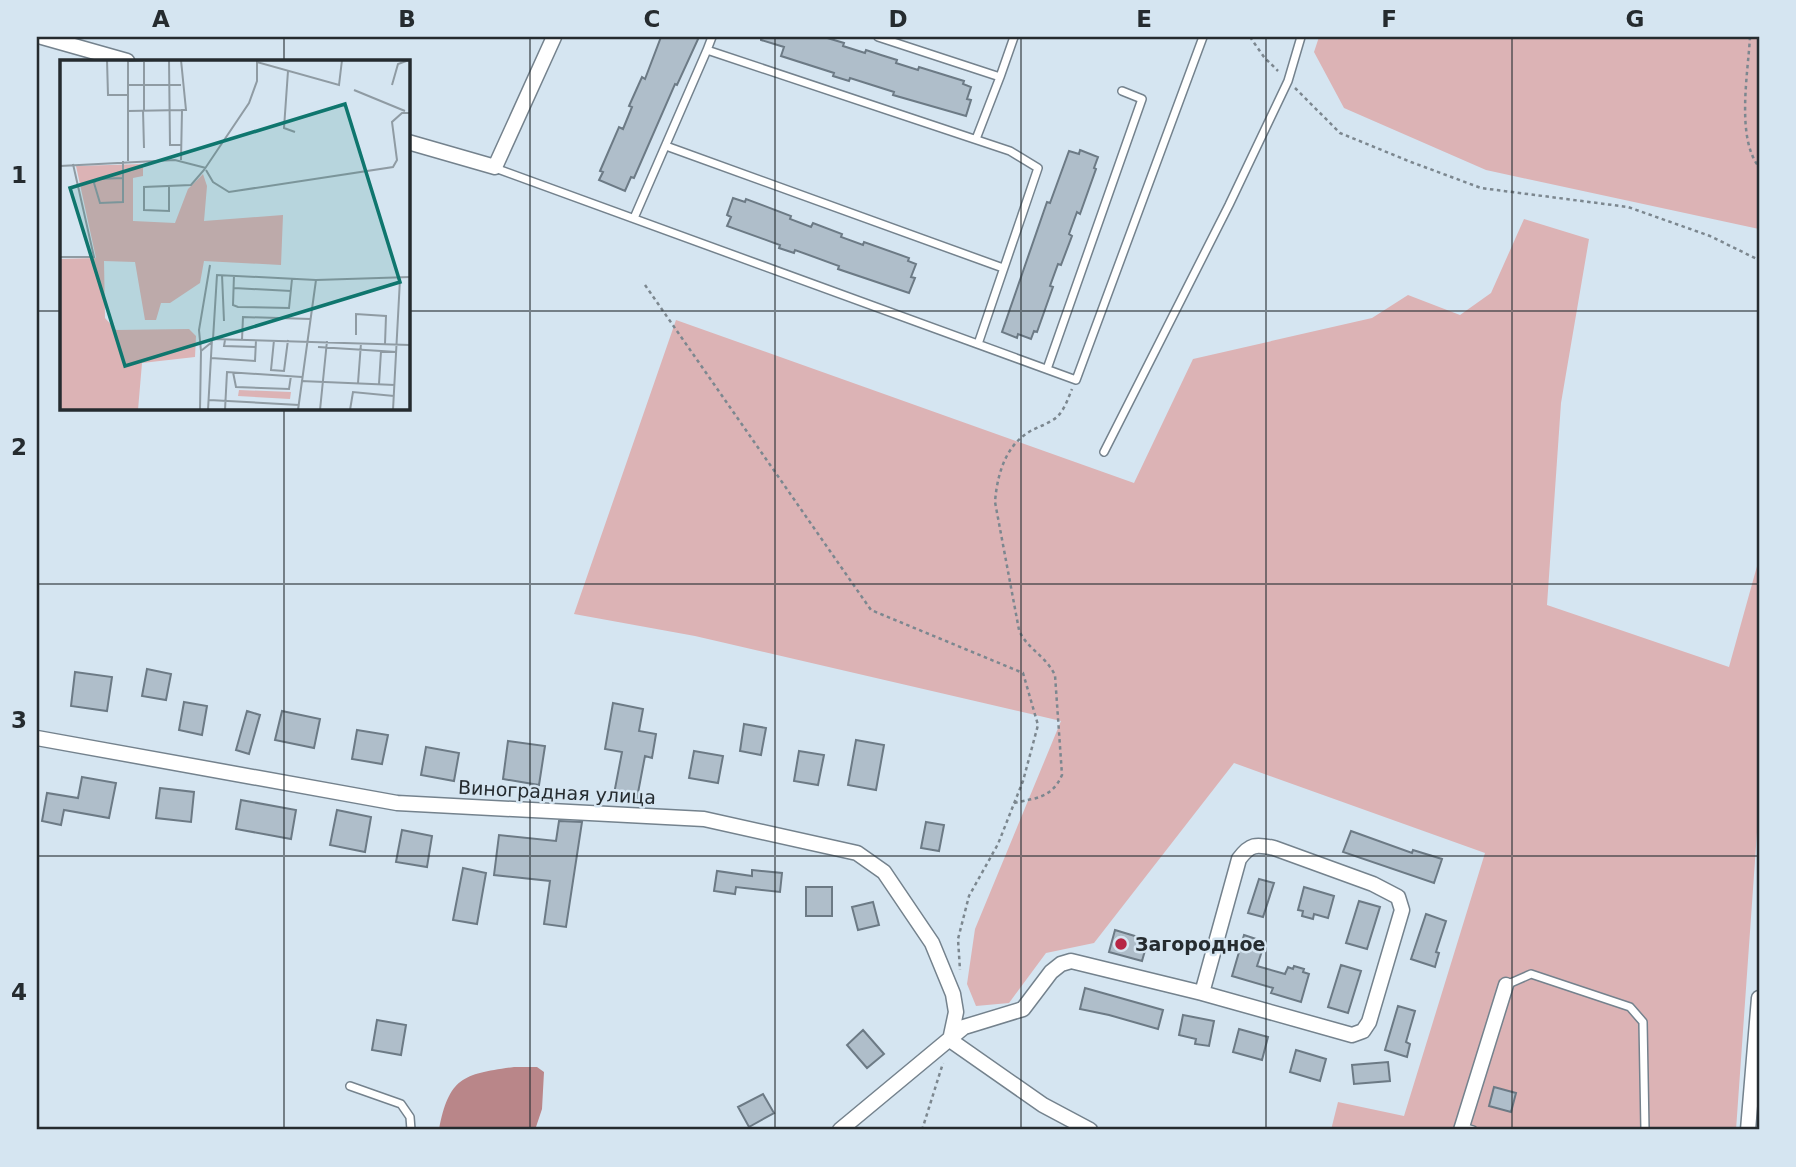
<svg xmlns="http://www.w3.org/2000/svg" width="1796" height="1167" font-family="'DejaVu Sans',sans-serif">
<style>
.green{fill:#dcb3b5}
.water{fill:#b98689}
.building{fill:#afbeca;stroke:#6c7a85;stroke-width:2}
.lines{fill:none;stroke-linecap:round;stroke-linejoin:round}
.service-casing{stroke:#74828d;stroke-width:10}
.minor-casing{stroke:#74828d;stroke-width:17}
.path{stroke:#7c878f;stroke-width:2.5;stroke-dasharray:3.5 3.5;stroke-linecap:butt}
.service{stroke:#fff;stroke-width:7}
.minor{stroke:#fff;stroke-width:14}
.grid{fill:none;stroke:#252b2f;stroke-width:2;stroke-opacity:0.55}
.poi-dot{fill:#b72645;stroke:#d5e5f1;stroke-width:2.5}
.labels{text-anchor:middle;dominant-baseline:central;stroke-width:5;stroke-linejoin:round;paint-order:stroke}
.street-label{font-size:19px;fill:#252b2f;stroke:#d5e5f1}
.poi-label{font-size:19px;font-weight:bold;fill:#252b2f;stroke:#d5e5f1;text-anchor:start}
.inset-road{fill:none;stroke:#8f9ba3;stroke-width:2}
.view{fill:#0f766e;fill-opacity:0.15;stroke:#0f766e;stroke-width:3.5}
.inset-edge{fill:none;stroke:#252b2f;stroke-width:3.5}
.neatline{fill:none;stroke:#252b2f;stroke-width:2.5}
.grid-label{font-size:23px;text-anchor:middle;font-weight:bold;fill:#252b2f}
</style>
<rect width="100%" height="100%" fill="#d5e5f1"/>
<path class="green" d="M1319,37H1759V229L1486,170L1344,108L1314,52Z
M1524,219L1589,239L1561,403L1547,605L1729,667L1759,559V804L1736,1130H1331L1338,1102L1404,1116L1485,853L1234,763L1094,943L1046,953L1009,1003L976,1006L967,984L975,929L1061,721L695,636L574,614L676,320L1134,483L1193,359L1372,318L1408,295L1460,315L1491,293Z"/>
<path class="water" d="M514,1067H537L544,1072L542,1109L535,1130H439C449,1076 465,1074 514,1067Z"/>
<path class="building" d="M661,37H699L677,85L675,84L634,178L631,177L625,191L599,180L603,172L600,171L619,127L623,129L632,107L629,106L642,77L645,79Z
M761,37H824L844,43L843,46L865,53L866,50L881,55L897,60L896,63L918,70L919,67L964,81L963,84L971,87L967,99L971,100L966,116L893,95L894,92L850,78L849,81L833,76L834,73L781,56L784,47L761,40Z
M1080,150L1098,157L1094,168L1096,169L1080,214L1077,212L1069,234L1072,236L1061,265L1058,264L1050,286L1053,287L1037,332L1034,331L1031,339L1018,334L1017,338L1002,332L1047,202L1050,203L1069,151L1079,154Z
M733,198L745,202L746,199L791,216L790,219L811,227L813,223L842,234L841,237L863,245L864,242L909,258L908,261L916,264L911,277L915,278L909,293L838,269L839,266L795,250L794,253L779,248L780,245L727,226L731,217L727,215Z
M147,669L171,674L166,700L142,696Z
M75,672L112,677L107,711L71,706Z
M184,702L207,706L202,735L179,730Z
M613,703L643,709L639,731L656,734L652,758L645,756L637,798L614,794L622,752L605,749Z
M247,711L260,715L249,754L236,750Z
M282,711L320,719L314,748L275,740Z
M744,724L766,728L761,755L740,751Z
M357,730L388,735L382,764L352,759Z
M856,740L884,745L876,790L848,785Z
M508,741L545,746L539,785L503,779Z
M426,747L459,753L454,781L421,775Z
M694,751L723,756L718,783L689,778Z
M799,751L824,755L818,785L794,781Z
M82,777L116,783L109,818L64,810L61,825L42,821L47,793L78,798Z
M160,788L194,792L191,822L156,818Z
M241,800L296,810L291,839L236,829Z
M337,810L371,817L365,852L330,845Z
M559,821L582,822L566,927L544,924L550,881L494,875L499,835L556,841Z
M926,822L944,825L939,851L921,848Z
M402,830L432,836L427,867L396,862Z
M1351,831L1412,853L1413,850L1442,859L1434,883L1343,852Z
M463,868L486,873L477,924L453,920Z
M752,870L782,873L780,892L736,887L735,894L714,891L717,871L752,876Z
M1259,879L1274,883L1263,917L1248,913Z
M806,887H832V916H806Z
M1304,887L1334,896L1328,918L1314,914L1313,919L1302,916L1303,911L1298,910Z
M1359,901L1380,907L1367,949L1346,943Z
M873,902L879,925L858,930L852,907Z
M1426,914L1446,921L1436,952L1439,953L1435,967L1411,959Z
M1115,930L1148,940L1142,961L1109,952Z
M1244,935L1265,942L1257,966L1285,974L1288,967L1293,969L1294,966L1304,969L1303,972L1309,974L1301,1002L1271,993L1273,988L1232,976Z
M1341,965L1361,971L1348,1013L1328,1007Z
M1085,988L1163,1010L1158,1029L1109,1015L1080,1009Z
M1398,1006L1415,1011L1406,1042L1410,1044L1407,1057L1385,1050Z
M1183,1015L1214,1021L1209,1046L1195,1044L1196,1039L1179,1035Z
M377,1020L406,1025L401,1055L372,1050Z
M1239,1029L1268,1037L1262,1060L1233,1052Z
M863,1030L884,1054L867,1068L847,1045Z
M1296,1050L1326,1059L1320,1081L1290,1072Z
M1388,1062L1390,1081L1354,1084L1352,1065Z
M1494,1087L1516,1093L1511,1112L1489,1106Z
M763,1094L774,1113L749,1127L738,1107Z"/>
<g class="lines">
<defs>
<path id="service" d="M878,37L1000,77L1014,37
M707,50L712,37
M976,139L1000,77
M666,146L1003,268
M495,168L1076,380L1203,37
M634,218L707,50L1010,151L1038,168L978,344
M1047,369L1142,99L1122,91
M1104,452L1229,205L1288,81L1301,37
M1506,985L1531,974L1630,1007L1643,1022L1645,1130
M350,1086L401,1104L410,1117L411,1130
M1462,1127L1473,1130"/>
<path id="minor" d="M42,37L127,61
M408,142L495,167L554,37
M37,738L397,803L704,819L857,853L884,872L932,943L953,994L956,1012L950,1040
M950,1040L1043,1105L1090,1130
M840,1130L964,1027L1023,1009L1051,972L1061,964L1071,961L1202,993L1352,1035L1363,1031L1369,1022L1402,910L1398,897L1373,884L1274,848C1256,844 1250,844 1239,859L1202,993
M1461,1130L1506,985
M1748,1130L1759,998"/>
</defs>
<use href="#service" class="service-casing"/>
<use href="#minor" class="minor-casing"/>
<path class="path" d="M1250,37L1264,57L1278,71
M1750,37C1748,73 1736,138 1759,167
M1295,88L1340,133L1411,162L1481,188L1628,207L1710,236L1759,260
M645,285L871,610L1023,673L1038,725L1023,781L998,844L969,896L958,939L960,970
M1014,803C1036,798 1052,798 1062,775L1055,675C1045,655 1026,648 1019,630L995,502C997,477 1004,449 1026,434C1034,428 1043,426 1051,421C1063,415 1067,401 1072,389
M922,1130L943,1063"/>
<use href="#service" class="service"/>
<use href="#minor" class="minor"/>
</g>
<path class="grid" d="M284,37V61M530,37V1130M775,37V1130M1021,37V1130M1266,37V1130M1512,37V1130M37,311H61M408,311H1759M284,408V1130M37,584H1759M37,856H1759"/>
<circle class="poi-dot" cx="1121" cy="944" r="7"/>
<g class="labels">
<g class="street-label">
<text transform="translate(557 792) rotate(3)">Виноградная улица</text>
</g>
<g class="poi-label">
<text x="1135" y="944">Загородное</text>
</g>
</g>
<g transform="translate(60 60)">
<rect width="350" height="350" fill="#d5e5f1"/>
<path d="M83,104V116L73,118V161L115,163L128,129L143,114L147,126L144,161L223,155L221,205L144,201L140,223L110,243H101L96,260H85L75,202L44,201L45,258L56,270L129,269L136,276L135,297L82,303L78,350H0V199L36,198L16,106ZM179,330L231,332L230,339L178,336Z" fill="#dcb3b5"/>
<path class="inset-road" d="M47,0L48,35H68M109,0L110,85H122M121,0L126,50H122L121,100M84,2V50M228,11L224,68L235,72M68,25H121M332,25L338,4L349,0M294,30L345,51M83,50L84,88M68,51L122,50M68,101V1L95,0M0,106L115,100L146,108M146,110L153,122L169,132L333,107L337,100L332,62L342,53H350M63,118L37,119L34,123L40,143L63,142V101M109,127V151L84,150V127L131,125L144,110L189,43L197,21V2L279,25L282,0M0,197H34L13,104M162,215L164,261M174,215L173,245L178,247L229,248L232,219M174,228L231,231M296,275V254L326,256L325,284M153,279L157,215L256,220L350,217M165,280L164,286L196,287M182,280L183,257L251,259M214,280L211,310L224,311L228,280M258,287L337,292M141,291L139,270L150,205M151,298L195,301L196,280M173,312L176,327L229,329L231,316M241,321L335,325M298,323L301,283M319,324L321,291M149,340L239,345M140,350L141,291L152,282M148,350L152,279L350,285M165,350L167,312L242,317M238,350L256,220M260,350L267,281M290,350L293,332L334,336M333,350L340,219"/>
<path class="view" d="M285,44L340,222L65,306L10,128Z"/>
<rect width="350" height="350" class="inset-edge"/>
</g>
<rect width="1796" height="1167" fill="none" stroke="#d5e5f1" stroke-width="77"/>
<rect x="38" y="38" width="1720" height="1090" class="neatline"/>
<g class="grid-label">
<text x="161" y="27">A</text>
<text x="407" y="27">B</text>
<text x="652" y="27">C</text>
<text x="898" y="27">D</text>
<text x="1144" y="27">E</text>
<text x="1389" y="27">F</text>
<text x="1635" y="27">G</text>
<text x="19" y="183">1</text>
<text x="19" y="455">2</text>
<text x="19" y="728">3</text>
<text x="19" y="1000">4</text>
</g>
</svg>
